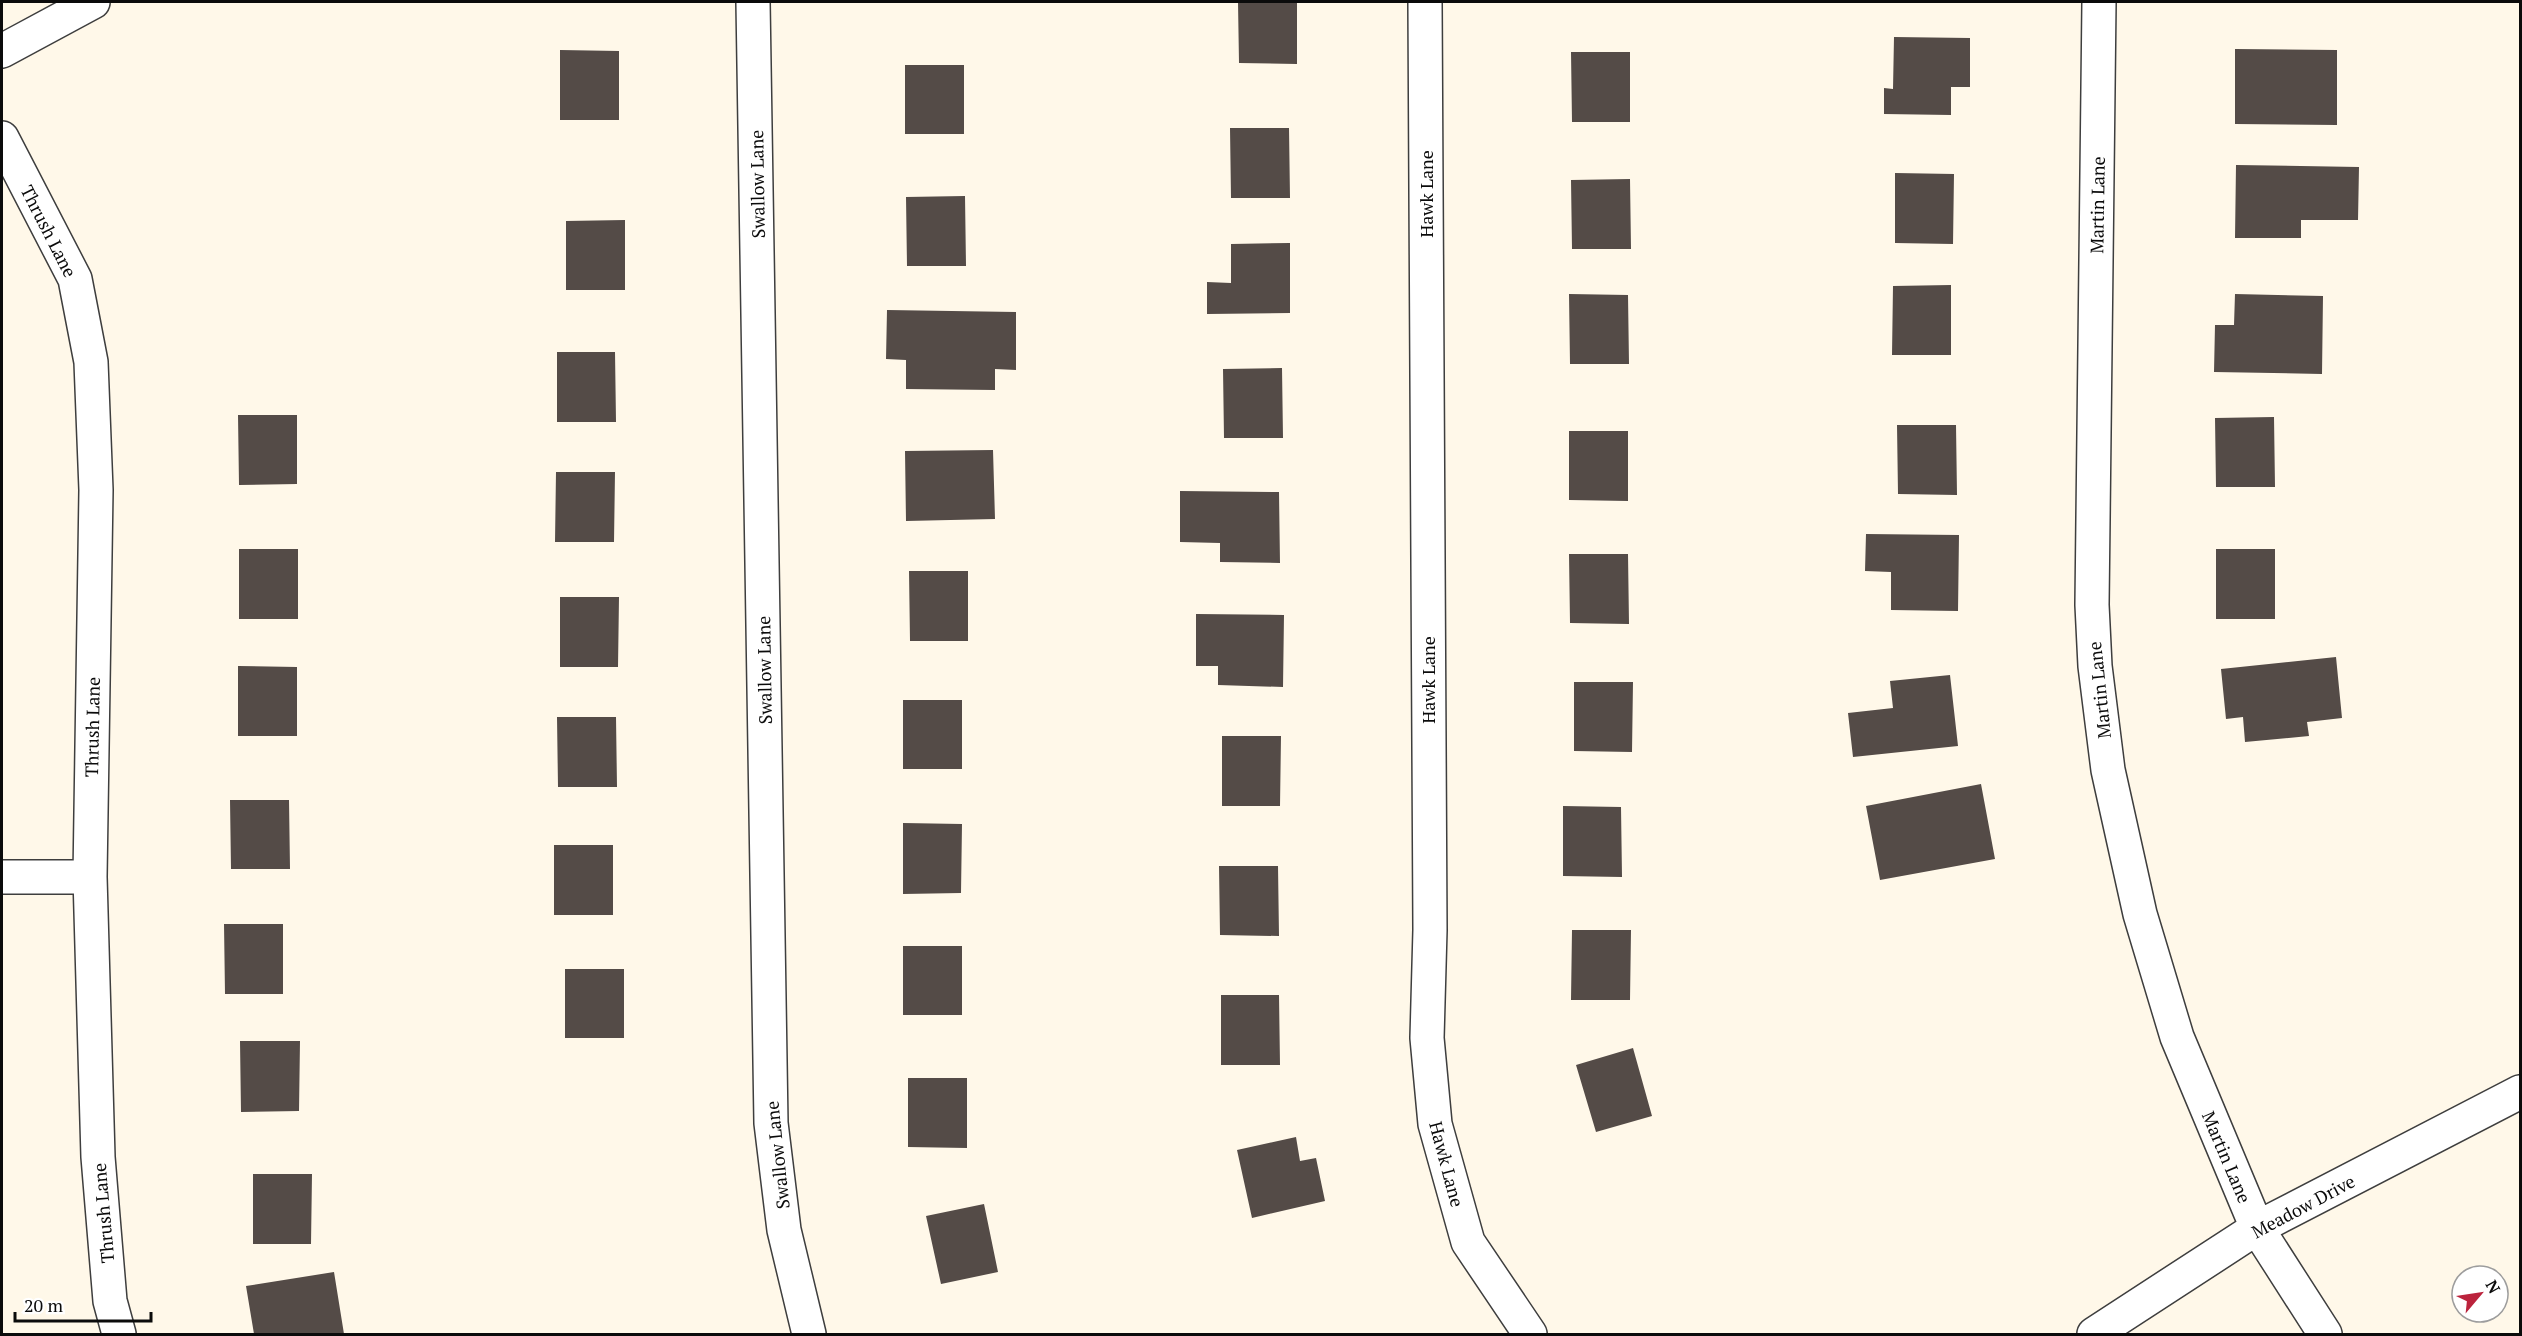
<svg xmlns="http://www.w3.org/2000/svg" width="2522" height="1336" font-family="'PT Serif',serif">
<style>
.building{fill:#544b47}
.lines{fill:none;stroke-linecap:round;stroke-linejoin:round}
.minor-casing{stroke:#3e3e3e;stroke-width:36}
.minor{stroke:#fff;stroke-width:33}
.labels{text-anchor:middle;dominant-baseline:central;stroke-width:6;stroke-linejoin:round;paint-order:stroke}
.street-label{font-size:18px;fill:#0b0b0b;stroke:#fff}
</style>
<rect width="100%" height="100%" fill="#fff8e9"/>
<path class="building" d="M1238,2H1297V64L1239,63Z
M1894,37L1970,38V87H1951V115L1884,114V88L1893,89Z
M2235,49L2337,50V125L2235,124Z
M560,50L619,51V120H560Z
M1571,52H1630V122H1572Z
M905,65H964V134H905Z
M1230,128H1289L1290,198H1231Z
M2236,165L2359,167L2358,220H2301V238H2235Z
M1895,173L1954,174L1953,244L1895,243Z
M1630,179L1631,249H1572L1571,180Z
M965,196L966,266H907L906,197Z
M625,220V290H566V221Z
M1290,243V313L1207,314V282L1231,283V244Z
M1951,285V355H1892L1893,286Z
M1569,294L1628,295L1629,364H1570Z
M2235,294L2323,296L2322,374L2214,372L2215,325H2234Z
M887,310L1016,312V370L995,369V390L906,389V360L886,359Z
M557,352H615L616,422H557Z
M1282,368L1283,438H1224L1223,369Z
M238,415H297V484L239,485Z
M2274,417L2275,487H2216L2215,418Z
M1897,425H1956L1957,495L1898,494Z
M1569,431H1628V501L1569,500Z
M993,450L995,519L906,521L905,451Z
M556,472H615L614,542H555Z
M1180,491L1279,492L1280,563L1220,562V543L1180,542Z
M1866,534L1959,535L1958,611L1891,610V572L1865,571Z
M239,549H298V619H239Z
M2216,549H2275V619H2216Z
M1569,554H1628L1629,624L1570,623Z
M909,571H968V641H910Z
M560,597H619L618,667H560Z
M1196,614L1284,615L1283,687L1218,685V666H1196Z
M2336,657L2342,718L2307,722L2309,736L2245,742L2243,717L2226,719L2221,669Z
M238,666L297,667V736H238Z
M1950,675L1958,746L1853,757L1848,713L1893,708L1890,681Z
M1574,682H1633L1632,752L1574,751Z
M903,700H962V769H903Z
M557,717H616L617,787H558Z
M1222,736H1281L1280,806H1222Z
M1981,784L1995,859L1880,880L1866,806Z
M230,800H289L290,869H231Z
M1563,806L1621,807L1622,877L1563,876Z
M903,823L962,824L961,893L903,894Z
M554,845H613V915H554Z
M1219,866H1278L1279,936L1220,935Z
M224,924H283V994H225Z
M1572,930H1631L1630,1000H1571Z
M903,946H962V1015H903Z
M565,969H624V1038H565Z
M1221,995H1279L1280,1065H1221Z
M240,1041H300L299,1111L241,1112Z
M1633,1048L1652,1116L1596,1132L1576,1065Z
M908,1078H967V1148L908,1147Z
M1296,1137L1300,1161L1316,1158L1325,1201L1252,1218L1237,1150Z
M253,1174H312L311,1244H253Z
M984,1204L998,1272L941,1284L926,1216Z
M334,1272L344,1334H254L246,1286Z"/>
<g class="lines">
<defs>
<path id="minor" d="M753,2L771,1123L784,1230L809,1334
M1425,2L1430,930L1427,1038L1435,1124L1468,1242L1530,1334
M2099,2L2092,605L2095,666L2108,770L2140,914L2177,1037L2257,1228L2325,1334
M2,51L93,2
M2,138L75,279L91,362L96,490L90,877L98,1157L110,1301L119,1334
M2,877H90
M2094,1334L2257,1228L2520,1092"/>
</defs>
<use href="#minor" class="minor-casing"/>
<use href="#minor" class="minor"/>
</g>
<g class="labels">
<g class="street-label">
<text transform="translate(757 184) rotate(-91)">Swallow Lane</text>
<text transform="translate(1426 194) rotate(-90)">Hawk Lane</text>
<text transform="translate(2097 205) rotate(-89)">Martin Lane</text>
<text transform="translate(49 231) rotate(63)">Thrush Lane</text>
<text transform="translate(764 670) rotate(-91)">Swallow Lane</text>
<text transform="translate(1428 680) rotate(-90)">Hawk Lane</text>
<text transform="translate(2099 690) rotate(-96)">Martin Lane</text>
<text transform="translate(92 727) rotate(-89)">Thrush Lane</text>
<text transform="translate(777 1155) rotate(-96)">Swallow Lane</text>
<text transform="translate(2227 1157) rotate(67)">Martin Lane</text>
<text transform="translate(1447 1164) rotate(75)">Hawk Lane</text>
<text transform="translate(2303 1206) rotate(-28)">Meadow Drive</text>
<text transform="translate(103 1213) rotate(-95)">Thrush Lane</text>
</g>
</g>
<rect width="2522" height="1336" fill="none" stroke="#0b0b0b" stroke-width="6"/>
<g transform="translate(2480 1294) rotate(61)"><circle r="28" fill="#ffffff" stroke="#9d9d9d" stroke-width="1.5"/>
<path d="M0-4.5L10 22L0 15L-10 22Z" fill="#bb233c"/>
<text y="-9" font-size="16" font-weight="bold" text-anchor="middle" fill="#0b0b0b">N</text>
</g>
<path d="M15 1312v9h136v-9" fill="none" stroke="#0b0b0b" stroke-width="3"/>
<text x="24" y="1312" font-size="18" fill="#0b0b0b" stroke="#ffffff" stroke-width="4.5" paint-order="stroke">20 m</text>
</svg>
